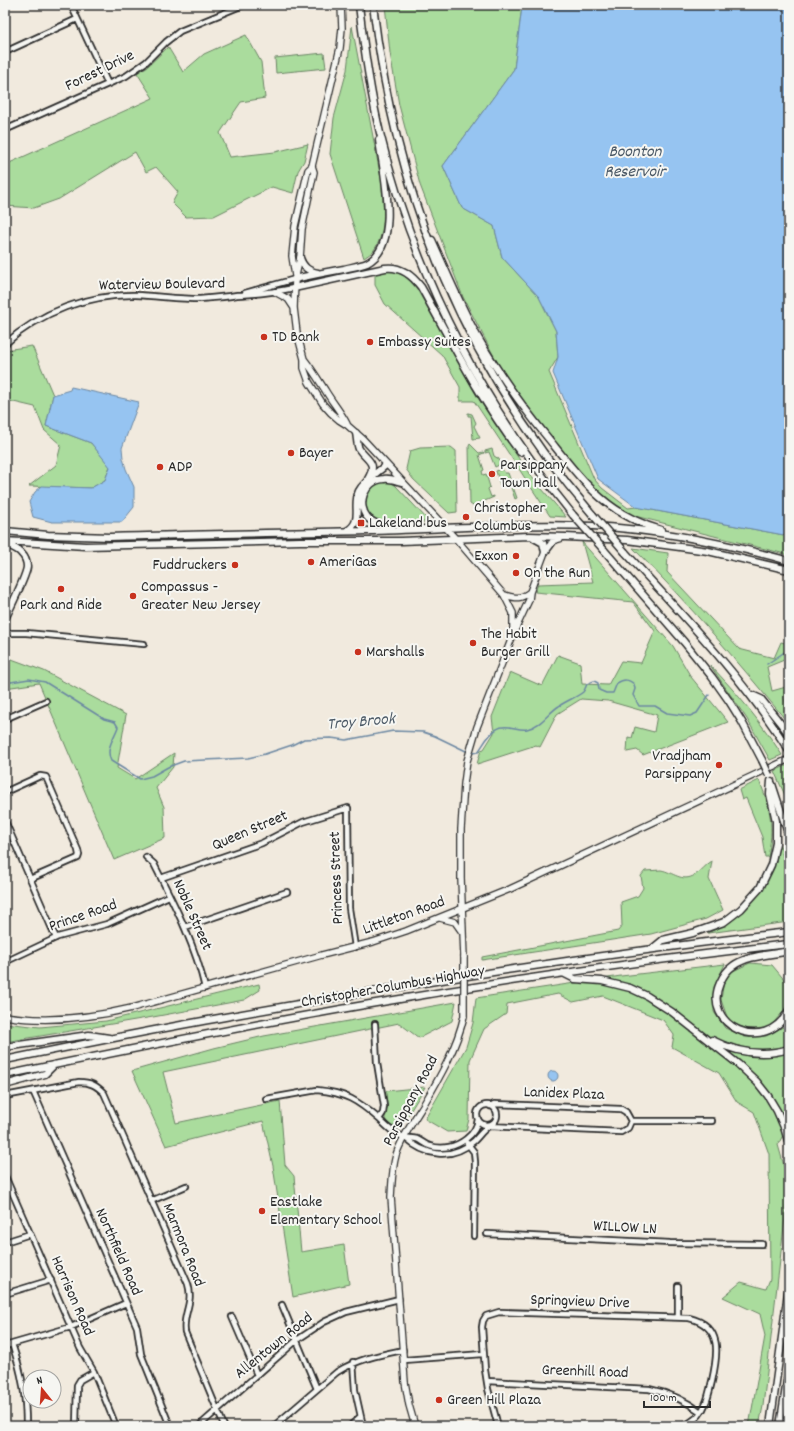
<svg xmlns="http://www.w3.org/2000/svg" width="794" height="1431" font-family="Dekko,sans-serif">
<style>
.green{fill:#aadc9d;stroke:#6a8464}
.water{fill:#96c4f1;stroke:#6b87a2}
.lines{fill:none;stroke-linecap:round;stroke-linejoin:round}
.stream{stroke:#6b87a2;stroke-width:1.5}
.minor-casing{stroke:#2b2b2b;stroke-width:8}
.major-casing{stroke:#2b2b2b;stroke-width:8}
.highway-casing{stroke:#2b2b2b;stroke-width:9}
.minor{stroke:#f6f6f2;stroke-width:4.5}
.major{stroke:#f6f6f2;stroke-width:5.5}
.highway{stroke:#f6f6f2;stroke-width:6}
.major-bridge-casing{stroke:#2b2b2b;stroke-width:8;stroke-linecap:butt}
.highway-bridge-casing{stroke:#2b2b2b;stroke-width:9;stroke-linecap:butt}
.major-bridge{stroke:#f6f6f2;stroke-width:5.5}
.highway-bridge{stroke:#f6f6f2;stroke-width:6}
.poi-dot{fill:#c8321e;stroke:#f6f6f2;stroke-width:1.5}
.labels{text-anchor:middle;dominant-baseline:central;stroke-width:4;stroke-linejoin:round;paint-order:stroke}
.street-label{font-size:16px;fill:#2b2b2b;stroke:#f6f6f2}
.poi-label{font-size:16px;fill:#2b2b2b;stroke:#f6f6f2;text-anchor:start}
.water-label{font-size:17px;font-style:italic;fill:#4b5966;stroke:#f6f6f2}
</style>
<rect width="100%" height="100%" fill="#f1eade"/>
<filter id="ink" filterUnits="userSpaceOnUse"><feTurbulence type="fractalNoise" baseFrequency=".025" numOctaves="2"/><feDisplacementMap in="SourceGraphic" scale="8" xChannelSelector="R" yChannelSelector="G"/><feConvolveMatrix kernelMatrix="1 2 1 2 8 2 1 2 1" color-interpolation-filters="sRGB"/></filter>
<g filter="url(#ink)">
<path class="green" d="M385,5H523L522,7L514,69L443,166L462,208L494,226L502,257L539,297L556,331L558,357L549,372L594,479L602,488L628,508L636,507L789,536V555L631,515L611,503L596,492L521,400L496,360L463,297L420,185L399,105L390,53Z
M352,26L381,179C383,202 388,230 374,250C372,253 368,255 364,258L330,154L334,118L347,70Z
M246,35L261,62L265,98L241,102L220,133L230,157L275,152L308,144L304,161L298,171L293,193L272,187L214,216L186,217L172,203L178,192L156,167L146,172L135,152L59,199L34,208L5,206V165L153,98L137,73L148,66L168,47L183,72L204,54Z
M324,53L326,68L276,73L275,58Z
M387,270C403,273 407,277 417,289L478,398L530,475L566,517L550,516L474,401H460V387L442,355L385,304L375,285V274Z
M32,346L53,395L46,426L91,443L110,466L105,480L91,488L29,486L56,465L61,445L44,430L35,407L5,400V350Z
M468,413L472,414L476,423L474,426L480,438L473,439L471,416H468Z
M470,444L479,453L483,452L484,453L479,455L484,470L482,471L483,475L486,474L490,487L488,489L491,497L494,496V497L473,506L470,504L469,446Z
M451,447L456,451L457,512L449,513L413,479L406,469L410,451L420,448Z
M492,449L494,456L499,459L501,464L495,467L489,452L485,453V451Z
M502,469L505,473H508L517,498L515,499L509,482L500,485L496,471Z
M382,481L391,482L396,486L427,519L425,522L385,523C374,521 364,515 365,502C365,497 366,491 371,488C374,485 379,483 382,481Z
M582,542L673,646L691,677L728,722L643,755L637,750L627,752L628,737L632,738L635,727L654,732L657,715L608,701L581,699L557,714L540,747L536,745L477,764L481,750L484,749L494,733L492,717L510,672L542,686L558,655L580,663L582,684L608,685L621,661L641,663L655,631L633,602L535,592L538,584L593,582Z
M633,548L668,553L667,572L739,649L774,658L781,642L789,644V658L767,667L772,691L786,687L784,698L789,718V724C739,663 689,604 633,548Z
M5,635L9,658L44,671L126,715L117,768L135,779L174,753L173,767L156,788L164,807L165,838L114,860L39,683L5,688Z
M710,665C737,693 761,722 782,755L770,760L747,719Z
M788,765L789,766V804L774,771Z
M759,780C771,808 774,827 768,857H765L762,837L746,798L742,800L739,790Z
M778,838L787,870L789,885V922L708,933C715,929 723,926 730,922C751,907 771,882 777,857C778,851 778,844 778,838Z
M712,861L709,879L723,910L706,919L651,934L482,960V957L618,931L622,926L621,902L638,896L643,888L641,876L645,871C650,871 656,870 661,870C673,872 682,883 695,875C702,871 705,865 712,861Z
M750,963L772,965L787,983L788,1006L769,1028L748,1029L729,1022L721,1000L724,980L731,972Z
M725,964L714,987V1012L725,1028L745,1037L766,1036L783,1027L789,1021V1123L778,1145L789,1183L763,1406L759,1426H749L765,1336L760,1314L723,1297L741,1282L766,1289L770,1279L769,1154L754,1112L737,1102L719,1073L672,1047L674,1035L663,1020L603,996L573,1002L558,994L507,1004L506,1014L484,1029L470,1060L469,1119L466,1131L447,1132L425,1119L466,1047L473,1023L476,998L621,976Z
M259,984L260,990L244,1000L153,1017L5,1042V1023L40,1027L106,1021Z
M456,1002L452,1021L419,1038L399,1023L163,1072L176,1123L280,1101L285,1165L294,1176L301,1252L344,1245L349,1284L293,1297L273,1166L263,1121L166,1146L132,1071L214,1048L264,1036Z
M425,1087L403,1123C396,1129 389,1127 385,1119L386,1091Z"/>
<path class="water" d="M523,5H789V536L636,507L598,479L553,373L558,357L556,331L539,297L502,257L494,226L462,208L443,166L514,69L522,7Z
M71,387L139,402L122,448L123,458L126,469L134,487V507L122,522H52L33,517L29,502L35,492L42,486L91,488L105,480L110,467L91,443L46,426L53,395L70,390Z
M548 1076a5 5 0 1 1 10 0a5 5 0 1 1-10 0Z"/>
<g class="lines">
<path class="stream" d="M767,664L789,649
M5,683L29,679L45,682L104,719L115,722L118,727C114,738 105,749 111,761L140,779L152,776L168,767L184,761L248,758L265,754L292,745L304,739L331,738L346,740L393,731L423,732L435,736L468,752
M472,753L478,752C484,744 488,734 497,729C506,723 518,731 527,729C541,726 548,713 559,706C566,701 577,697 583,692C585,690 586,686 587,684L594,681L598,683L599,690L606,693H613L617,683C624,679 628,679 634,684L635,689L633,695L639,706H655L667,713L690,716L697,713L709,695"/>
<defs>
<path id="minor" d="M71,5L108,84
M5,52L77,19
M5,130L126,76L146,62L166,42L180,31L243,5
M245,293L295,279
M5,344C40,312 88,294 136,295C158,296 179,299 200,299C212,298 225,297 237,295C256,294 275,292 294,288
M5,633H26L144,644
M5,719L46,701
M5,792L40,776L46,777L78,850L79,855L78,858L30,879
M5,821L56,938
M146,857L154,864C174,904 195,944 205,988
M161,878L262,843L303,822L348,808L349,908L355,947
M185,927L287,892
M5,962L58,937L107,924L169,896
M375,1024L377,1063L384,1106L383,1113L379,1119C387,1127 394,1134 404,1137C408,1138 413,1138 417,1139C422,1141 425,1145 430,1146C442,1150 456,1147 466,1139C473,1134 477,1128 478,1119
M33,1091L137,1327L141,1354L170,1426
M5,1096L79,1082C90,1082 96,1085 104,1093L188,1284C194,1304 182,1314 185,1332L224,1426
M266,1099L317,1090C346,1093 357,1100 379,1119
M477 1115a10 10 0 1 1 20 0a10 10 0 1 1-20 0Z
M631,1121H712
M404,1137C425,1156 451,1161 474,1141C479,1136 483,1130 489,1126L621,1132L628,1128L631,1121L626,1112L621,1109L494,1104L490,1106
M467,1143L474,1152L475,1162L474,1236
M5,1176L80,1348L94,1372L116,1426
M151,1201L186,1186
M487,1234L670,1243L762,1244
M5,1242L30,1234
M5,1294L51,1280
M282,1305L317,1389
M232,1317L257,1375
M678,1317V1286
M12,1344C22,1373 26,1395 26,1426
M5,1346L71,1327L126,1303
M404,1360L483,1354
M353,1362L355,1390L363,1426
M487,1381L649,1389C669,1393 685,1400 701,1412
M76,1426L77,1385L80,1380L94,1372
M199,1426L297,1340L324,1322L346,1312L399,1299
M274,1426L337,1372C358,1359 379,1355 403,1350
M350,1426L360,1417
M498,1426L488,1389L485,1370L482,1327L483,1321L486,1316L499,1312L689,1318C723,1326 718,1354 712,1381C709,1393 707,1405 699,1415C695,1420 689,1423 684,1426"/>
<path id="major" d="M341,5L342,28L340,48L312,166L314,172L302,229L300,258L295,279L294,308L297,333L304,359V368L309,382L323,404L331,413L339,420L347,425L363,439L457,540L504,595L513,613V635L477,727L467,761L464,784L461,829V878L464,958
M295,276L292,256L295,226L308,170L312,166
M275,292L288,299L294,308
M304,359C312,369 318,379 325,390C332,402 341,412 347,424
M504,595C516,598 519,600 530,592
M514,632L529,600L530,592L545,552
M440,918L455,922L462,932
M5,1016C47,1023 90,1018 132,1008L322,955L373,942L406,931L510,889L789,759
M415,1426L409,1405L405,1382L391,1197C392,1183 392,1169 396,1155C402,1137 414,1120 424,1104C440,1077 457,1047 464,1016"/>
<path id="highway" d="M359,5C364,48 370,91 380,133C414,274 482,403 573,515
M373,5C396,200 465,366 593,515
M432,240C447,273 460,305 477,336C499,375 524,409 552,443C584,483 608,515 661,530
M300,258C303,267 308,271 318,273
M295,279C311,275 327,272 344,269C351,267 360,266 367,263C402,245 383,171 379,140
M294,288L385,268C400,266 412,275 421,287C452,343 481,401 520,452
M356,433C357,437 357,445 359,449C367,461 378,462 368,479
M392,528C384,526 376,525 369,519C355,506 364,480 384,479C390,478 397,481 402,482
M5,531L48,535L110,537C196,534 281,533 367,531C442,529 518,523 593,526C660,530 725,543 789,561
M347,531C364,521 352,506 359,491C364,481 378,472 386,465
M534,538L543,543L545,552
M5,541L85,546L300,541H401L529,536L566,537L627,540L680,547L708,551L789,570
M5,544C11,547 17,548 21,553C25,557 27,562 27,567C26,577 10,608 5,619
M604,550L684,642L712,677L729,701L742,722L762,760
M545,552L554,540L561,538
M625,552C683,616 744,678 789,751
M752,695L761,699L789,734
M772,784L789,836
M652,949L663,940L693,933L724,922L741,909L760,888L771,865L776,843V821L770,794L771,781
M789,951C771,955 748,955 733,966C727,970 723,976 720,983C701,1025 765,1057 789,1010
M563,973L575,979L602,981L630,988L647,996L672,1012L738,1064L757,1082L768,1096L777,1111L784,1127L789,1144
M712,1040C737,1053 762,1057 789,1049
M5,1047L89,1035L109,1038
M5,1060C78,1045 151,1030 225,1017C412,983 600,954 789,932
M5,1075C126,1050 248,1025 370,1004C509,980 649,960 789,944
M5,1085L45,1074L54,1065
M770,1426L789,1285
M780,1426L789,1368"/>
</defs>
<use href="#minor" class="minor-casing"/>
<use href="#major" class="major-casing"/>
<use href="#highway" class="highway-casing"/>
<use href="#minor" class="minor"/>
<use href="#major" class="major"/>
<use href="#highway" class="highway"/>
<defs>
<path id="major-bridge" d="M464,958V1016"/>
<path id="highway-bridge" d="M573,515L604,550
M593,515L625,552
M762,760L769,775"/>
</defs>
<use href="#major-bridge" class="major-bridge-casing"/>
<use href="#highway-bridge" class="highway-bridge-casing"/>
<use href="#major-bridge" class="major-bridge"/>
<use href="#highway-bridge" class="highway-bridge"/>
</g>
</g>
<g class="poi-dot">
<circle cx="264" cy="337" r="4"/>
<circle cx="370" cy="342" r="4"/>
<circle cx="291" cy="453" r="4"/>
<circle cx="160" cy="467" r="4"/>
<circle cx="492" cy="474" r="4"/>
<circle cx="466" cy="517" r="4"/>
<rect x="357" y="519" width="8" height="8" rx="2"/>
<circle cx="516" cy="556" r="4"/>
<circle cx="311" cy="562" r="4"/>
<circle cx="235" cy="565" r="4"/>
<circle cx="516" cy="573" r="4"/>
<circle cx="61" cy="589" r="4"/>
<circle cx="133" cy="596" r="4"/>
<circle cx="473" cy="643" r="4"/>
<circle cx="358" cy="652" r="4"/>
<circle cx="719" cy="765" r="4"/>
<circle cx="262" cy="1211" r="4"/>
<circle cx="439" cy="1400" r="4"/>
</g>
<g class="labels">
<g class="street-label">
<text transform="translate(100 71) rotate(-26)">Forest Drive</text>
<text transform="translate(162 285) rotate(-1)">Waterview Boulevard</text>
<text transform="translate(250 831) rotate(-23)">Queen Street</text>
<text transform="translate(337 878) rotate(-92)">Princess Street</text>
<text transform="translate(192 915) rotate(66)">Noble Street</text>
<text transform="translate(83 916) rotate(-19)">Prince Road</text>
<text transform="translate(404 916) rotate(-20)">Littleton Road</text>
<text transform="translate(393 987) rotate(-10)">Christopher Columbus Highway</text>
<text transform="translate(564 1094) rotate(2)">Lanidex Plaza</text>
<text transform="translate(411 1101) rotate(-62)">Parsippany Road</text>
<text transform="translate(625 1228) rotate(3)">WILLOW LN</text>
<text transform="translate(183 1245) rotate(68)">Marmora Road</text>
<text transform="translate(118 1252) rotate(66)">Northfield Road</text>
<text transform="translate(72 1296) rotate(66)">Harrison Road</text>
<text transform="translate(580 1302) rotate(2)">Springview Drive</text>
<text transform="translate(274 1346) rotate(-39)">Allentown Road</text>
<text transform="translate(585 1372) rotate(2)">Greenhill Road</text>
</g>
<g class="poi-label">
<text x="272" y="337">TD Bank</text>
<text x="378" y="342">Embassy Suites</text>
<text x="299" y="453">Bayer</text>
<text x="500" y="465">Parsippany<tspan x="500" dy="18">Town Hall</tspan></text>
<text x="168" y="467">ADP</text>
<text x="474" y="508">Christopher<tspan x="474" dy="18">Columbus</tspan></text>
<text x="369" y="523">Lakeland bus</text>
<text x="508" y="556" text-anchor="end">Exxon</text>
<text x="319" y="562">AmeriGas</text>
<text x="227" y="565" text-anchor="end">Fuddruckers</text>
<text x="524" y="573">On the Run</text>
<text x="141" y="587">Compassus -<tspan x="141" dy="18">Greater New Jersey</tspan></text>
<text x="61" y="605" text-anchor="middle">Park and Ride</text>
<text x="481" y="634">The Habit<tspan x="481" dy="18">Burger Grill</tspan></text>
<text x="366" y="652">Marshalls</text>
<text x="711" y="756" text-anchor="end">Vradjham<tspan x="711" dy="18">Parsippany</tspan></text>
<text x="270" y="1202">Eastlake<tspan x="270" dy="18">Elementary School</tspan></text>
<text x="447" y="1400">Green Hill Plaza</text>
</g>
<g class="water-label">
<text x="635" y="153">Boonton<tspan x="635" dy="20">Reservoir</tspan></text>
<text transform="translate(361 723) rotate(-5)">Troy Brook</text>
</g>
</g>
<rect width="794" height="1431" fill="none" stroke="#f6f6f2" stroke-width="20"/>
<rect x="10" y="10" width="774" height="1411" fill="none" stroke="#2b2b2b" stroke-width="1.5" filter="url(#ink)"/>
<g transform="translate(42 1389) rotate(343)"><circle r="19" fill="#f6f6f2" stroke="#a5a5a2"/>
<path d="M0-3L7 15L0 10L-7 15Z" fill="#c8321e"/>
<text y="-6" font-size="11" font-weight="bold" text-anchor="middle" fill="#2b2b2b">N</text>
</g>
<path d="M644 1401v6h66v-6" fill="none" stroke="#2b2b2b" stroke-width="2"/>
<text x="650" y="1401" font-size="12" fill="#2b2b2b" stroke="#f6f6f2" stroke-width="3" paint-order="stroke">100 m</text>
</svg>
